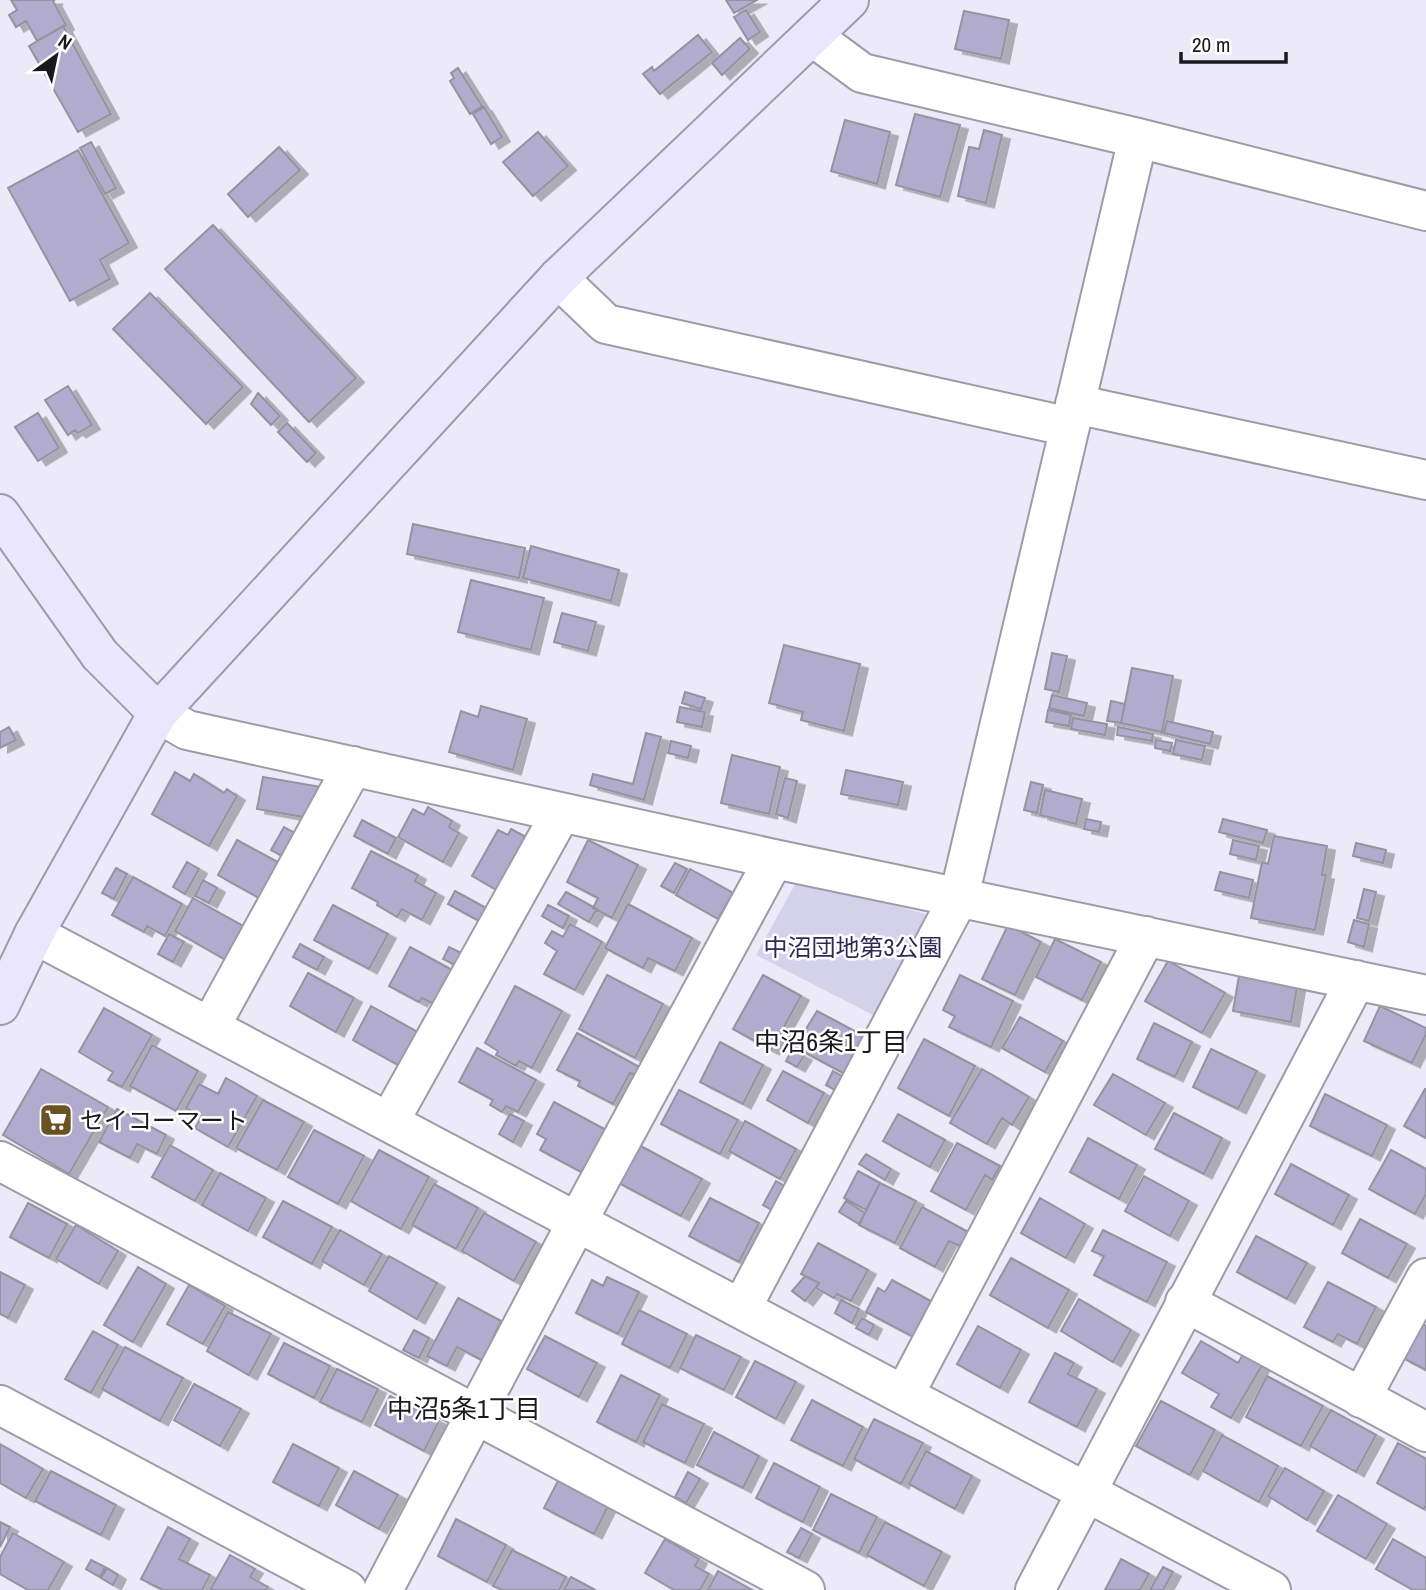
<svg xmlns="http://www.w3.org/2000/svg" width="1426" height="1590" font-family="'Archivo Narrow','Noto Sans JP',sans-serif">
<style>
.green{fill:#d4d1ea}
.building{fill:#b1acce;stroke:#94939f;stroke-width:2;filter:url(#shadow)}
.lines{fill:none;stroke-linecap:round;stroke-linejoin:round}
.street-casing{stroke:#9c9ba7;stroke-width:42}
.secondary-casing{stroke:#9c9ba7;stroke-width:42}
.street{stroke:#fff;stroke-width:38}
.secondary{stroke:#eae6fd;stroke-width:38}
.labels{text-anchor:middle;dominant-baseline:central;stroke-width:5;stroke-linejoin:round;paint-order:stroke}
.park-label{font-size:24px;fill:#312753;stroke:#fff}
.poi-label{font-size:24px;fill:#1a191e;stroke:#fff;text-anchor:start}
.neighbourhood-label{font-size:26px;fill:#1a191e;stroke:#fff}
</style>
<defs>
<filter id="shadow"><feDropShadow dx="8" dy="4.5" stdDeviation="0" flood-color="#0004"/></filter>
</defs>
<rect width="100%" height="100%" fill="#eceaf8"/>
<path class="green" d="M798,879L929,915L875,1016L756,955Z"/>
<path class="building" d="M11,0H55L53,1L66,25L37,41L26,21L16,27L9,15L17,10Z
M726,0H757L734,13Z
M746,10L760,32L748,40L734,17Z
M964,11L1009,20L1001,59L955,49Z
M63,26L111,114L78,132L29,46Z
M698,35L712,52L660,94L643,74L652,67L654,71Z
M740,38L750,49L722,75L712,63Z
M458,68L482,106L470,114L450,81L454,78L451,73Z
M484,107L502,137L491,144L473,114Z
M915,114L960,125L940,197L896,185Z
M845,120L890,132L877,184L831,171Z
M984,130L1002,135L986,203L958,196L969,147L979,149Z
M538,132L568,166L533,196L503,162Z
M91,142L116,188L105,194L80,148Z
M279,147L300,170L248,217L228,194Z
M78,150L129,243L100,260L110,279L70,301L8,188Z
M213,225L356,378L309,422L165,269Z
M150,293L243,387L206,424L113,329Z
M68,386L92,425L78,433L75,430L68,435L45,400Z
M258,393L280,416L271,425L251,404Z
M38,413L59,448L38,461L15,427Z
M287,423L316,453L307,462L278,432Z
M413,524L525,548L519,578L407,554Z
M531,546L619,570L611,601L523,578Z
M471,580L544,598L531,650L458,632Z
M562,613L596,622L588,651L554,642Z
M784,645L860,664L844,731L801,720L803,712L769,703Z
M1052,653L1067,656L1059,692L1045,689Z
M1132,668L1173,676L1162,732L1121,723Z
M685,692L705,698L701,709L682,703Z
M1052,695L1087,703L1084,716L1049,708Z
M1111,701L1125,704L1121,723L1107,721Z
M481,706L527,719L513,770L449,752L461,711L478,717Z
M680,707L705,712L702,727L677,722Z
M1048,710L1071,715L1069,726L1046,722Z
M1073,718L1107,724L1105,735L1071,729Z
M1167,721L1213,732L1210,744L1164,733Z
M9,727L16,740L0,748V732Z
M1118,727L1153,734L1152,741L1117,735Z
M646,733L661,737L644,800L590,785L593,774L633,784Z
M1156,740L1172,743L1170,751L1155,748Z
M1176,740L1205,746L1202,760L1173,754Z
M671,741L691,746L688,758L668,753Z
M732,755L780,767L769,814L721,803Z
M846,770L903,782L898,805L841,794Z
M175,772L190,781L194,774L224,793L227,789L237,796L209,846L152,814Z
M263,777L321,787L315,819L257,809Z
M785,778L797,781L788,818L776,814Z
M1031,782L1043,785L1037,813L1024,810Z
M1045,790L1082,799L1076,824L1040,815Z
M428,807L452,821L449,827L459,833L443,862L398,837L413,809L424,815Z
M1086,819L1101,822L1099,832L1084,829Z
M1223,819L1267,830L1263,843L1219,832Z
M362,820L396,838L388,854L354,836Z
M284,827L309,841L297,864L271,850Z
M511,829L526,837L507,896L472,876L498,830L508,835Z
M1274,836L1327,846L1322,875H1326L1315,930L1251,918L1262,862L1268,864Z
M237,840L285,866L266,902L218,875Z
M588,840L638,865L612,918L593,908L598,898L567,882Z
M1233,840L1259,846L1256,860L1230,854Z
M1356,843L1386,850L1383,863L1353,856Z
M371,851L418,875L415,881L436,893L422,920L402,909L397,917L377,905L378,902L352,888Z
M187,862L199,869L185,894L173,887Z
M675,863L687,869L674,893L661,886Z
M116,868L127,874L114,899L102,893Z
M690,869L733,893L718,919L676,895Z
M1220,872L1253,880L1249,898L1215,890Z
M133,877L182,904L165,936L147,926L144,932L112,915Z
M203,880L217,888L209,903L195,896Z
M1364,889L1376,892L1369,921L1357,918Z
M455,891L495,913L488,926L448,904Z
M566,892L597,909L589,922L558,904Z
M193,898L250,930L231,963L175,931Z
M628,904L692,938L675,971L648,958L643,968L605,948Z
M333,905L388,934L369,969L314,940Z
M548,905L569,916L563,928L542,916Z
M1354,920L1369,924L1364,947L1348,942Z
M570,924L602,942L575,990L544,974L557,951L545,943L552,931L563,937Z
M1008,925L1041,942L1015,995L982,979Z
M169,934L184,942L173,962L158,954Z
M1055,939L1101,962L1082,1000L1036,977Z
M300,944L324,957L317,970L293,957Z
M410,947L454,971L436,1005L422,998L419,1002L389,986Z
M449,947L473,959L467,971L443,959Z
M1168,961L1225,993L1202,1033L1145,1001Z
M308,973L354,998L336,1032L290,1006Z
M607,975L663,1004L635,1058L579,1029Z
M763,975L801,996L771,1050L733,1029Z
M960,975L1013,1001L991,1047L949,1027L955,1016L943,1010Z
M1239,976L1297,987L1291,1022L1233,1011Z
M515,986L562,1011L532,1068L519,1061L516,1066L496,1055L498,1051L485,1043Z
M371,1006L430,1039L400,1066L353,1040Z
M1380,1006L1426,1028V1034L1412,1063L1364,1041Z
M104,1008L152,1035L122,1087L108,1080L113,1072L79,1052Z
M817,1011L864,1036L854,1079L795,1047Z
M1020,1017L1063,1041L1045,1072L1002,1048Z
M1154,1023L1192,1042L1175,1077L1137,1059Z
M577,1033L641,1068L637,1076L630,1073L613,1104L578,1086L580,1081L557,1070Z
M924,1039L975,1066L949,1116L898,1088Z
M720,1042L763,1065L743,1104L700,1082Z
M152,1045L198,1071L176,1111L130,1086Z
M477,1048L536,1080L518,1112L506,1106L502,1112L490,1105L493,1100L459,1082Z
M1211,1049L1257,1071L1238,1109L1193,1087Z
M792,1050L804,1056L797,1067L786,1061Z
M41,1069L108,1107L69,1174L3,1135Z
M982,1069L1029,1097L1012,1125L1002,1118L987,1144L950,1123Z
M783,1071L824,1093L808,1123L767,1100Z
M833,1071L858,1085L851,1099L826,1085Z
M1113,1074L1165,1103L1146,1135L1094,1105Z
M226,1078L257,1096L228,1147L195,1128L201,1117L186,1108L199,1084L218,1094Z
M1425,1089H1426V1138L1404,1126Z
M679,1090L738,1120L720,1154L661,1124Z
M1325,1094L1387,1125L1372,1156L1310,1126Z
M263,1100L304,1122L277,1170L236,1148Z
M554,1102L606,1130L583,1173L540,1150L546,1139L537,1134Z
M117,1109L166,1135L157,1154L137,1144L130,1158L99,1142Z
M1174,1113L1222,1138L1204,1174L1155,1149Z
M510,1114L524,1121L513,1142L499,1134Z
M898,1114L945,1140L930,1167L883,1141Z
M745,1121L796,1149L780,1179L729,1151Z
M314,1130L364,1156L338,1204L288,1177Z
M1088,1138L1137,1165L1119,1199L1070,1172Z
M957,1143L1000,1166L992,1180L985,1175L966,1210L931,1191Z
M637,1144L702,1179L681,1216L617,1182Z
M170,1145L213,1170L195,1201L152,1177Z
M379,1150L429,1177L401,1229L351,1201Z
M1391,1150L1426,1169V1194L1415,1214L1369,1189Z
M866,1154L891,1169L885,1180L859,1164Z
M1291,1164L1349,1195L1333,1225L1275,1194Z
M858,1171L880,1183L866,1210L844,1198Z
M220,1173L266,1198L248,1231L202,1205Z
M1144,1176L1189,1201L1170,1236L1125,1211Z
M776,1181L799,1194L786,1218L763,1205Z
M880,1183L916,1201L895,1243L859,1225Z
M434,1184L478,1208L456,1249L412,1225Z
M710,1198L759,1223L739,1262L689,1236Z
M1040,1198L1085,1224L1066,1258L1021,1233Z
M283,1201L332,1227L312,1264L263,1237Z
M846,1201L865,1213L859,1224L839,1212Z
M28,1203L67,1224L49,1258L10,1237Z
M922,1207L968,1232L960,1246L949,1241L935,1267L900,1248Z
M484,1213L536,1242L514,1281L462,1251Z
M1360,1219L1407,1244L1388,1278L1342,1253Z
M76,1225L118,1251L99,1284L56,1259Z
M340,1230L382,1254L364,1285L322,1261Z
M1103,1230L1167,1262L1147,1302L1094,1275L1104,1256L1092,1251Z
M1256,1236L1307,1263L1287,1299L1237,1272Z
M818,1243L868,1270L851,1301L837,1294L834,1298L816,1288L819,1283L801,1274Z
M389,1256L437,1283L417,1319L369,1291Z
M1011,1258L1069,1290L1048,1328L990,1295Z
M138,1267L166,1284L133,1342L104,1325Z
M0,1272L25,1285L8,1318L0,1314Z
M805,1276L819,1283L805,1301L792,1291Z
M607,1277L639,1292L618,1334L576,1313L592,1280L603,1286Z
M892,1280L938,1305L919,1340L866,1312L878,1288L885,1292Z
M1328,1282L1376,1307L1357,1344L1338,1334L1333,1342L1304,1327Z
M189,1285L225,1306L203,1344L167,1324Z
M458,1298L501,1321L492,1340L496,1342L485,1362L457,1347L447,1366L427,1356Z
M1079,1299L1131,1330L1113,1362L1061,1331Z
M841,1300L859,1309L852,1323L835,1313Z
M639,1310L687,1334L670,1368L622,1344Z
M228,1312L271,1334L249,1375L207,1351Z
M862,1318L874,1325L869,1335L856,1328Z
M1421,1323L1426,1326V1370L1403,1358Z
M978,1326L1021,1350L1000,1388L957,1364Z
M414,1330L429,1338L419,1358L403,1350Z
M93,1331L118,1345L91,1393L65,1379Z
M696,1335L741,1357L724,1390L680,1368Z
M545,1336L597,1363L579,1397L527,1369Z
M1201,1341L1238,1363L1245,1351L1264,1362L1231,1418L1211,1407L1219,1394L1182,1373Z
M284,1343L330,1366L314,1398L268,1374Z
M125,1347L183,1378L160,1421L102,1389Z
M1055,1353L1074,1363L1068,1374L1097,1389L1077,1427L1029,1402Z
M755,1361L796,1382L776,1419L736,1397Z
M337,1369L378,1389L362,1422L320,1402Z
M621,1375L660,1395L636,1442L597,1422Z
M1267,1376L1323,1406L1301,1446L1246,1417Z
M194,1384L241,1409L220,1446L174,1420Z
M390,1396L439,1421L424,1451L375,1425Z
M812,1400L863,1427L843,1466L791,1440Z
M1161,1401L1215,1430L1190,1475L1136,1446Z
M662,1404L704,1424L685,1463L643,1442Z
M1331,1410L1376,1435L1356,1472L1310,1446Z
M874,1419L923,1443L901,1484L854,1459Z
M714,1432L759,1456L743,1488L697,1465Z
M1222,1435L1278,1466L1259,1502L1203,1471Z
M1398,1443L1426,1459V1505L1424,1509L1377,1483Z
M0,1444L43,1469L26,1498L0,1483Z
M293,1444L339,1468L319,1506L273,1482Z
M926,1451L972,1476L955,1509L909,1484Z
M774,1463L820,1487L803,1522L756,1498Z
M1285,1468L1324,1491L1307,1520L1268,1496Z
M51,1471L116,1505L101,1535L35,1501Z
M354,1471L398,1495L379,1529L336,1505Z
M688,1472L700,1479L686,1503L675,1497Z
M562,1473L612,1498L594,1534L544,1508Z
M831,1494L877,1517L859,1553L813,1530Z
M1338,1495L1387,1524L1366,1559L1317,1531Z
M456,1519L506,1545L487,1582L438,1556Z
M0,1522L10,1527L0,1547Z
M885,1522L942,1552L924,1586L867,1555Z
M168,1527L190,1539L179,1559L210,1575L202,1590H163L141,1579Z
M801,1528L812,1534L799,1558L787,1552Z
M13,1533L64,1562L48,1590H28L0,1574V1557Z
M665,1539L699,1559L695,1566L709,1574L700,1590H674L645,1573Z
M1393,1539L1426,1558V1590H1413L1376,1569Z
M512,1550L566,1577L559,1590H502L493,1586Z
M230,1555L255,1569L250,1577L268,1587L266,1590H210Z
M1121,1559L1149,1574L1140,1590H1105Z
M91,1560L105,1567L100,1577L86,1569Z
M1163,1567L1173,1572L1163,1590H1150Z
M107,1568L118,1575L113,1585L101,1578Z
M718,1571L752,1590H708Z
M571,1577L595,1590H564Z"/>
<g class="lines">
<defs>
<path id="street" d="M812,36L862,73L1138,138L1426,211
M558,278L606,324L1070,427
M1075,404L1426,480
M158,713L187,730L774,859L1426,995
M34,934L1271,1590
M210,1027L353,766
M389,1122L561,813
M0,1161L805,1590
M1185,1302L1426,1432
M741,1309L959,897L1138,138
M904,1395L1146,936
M1361,1398L1426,1278
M0,1405L347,1590
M383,1590L577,1222L774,859
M1035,1590L1356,980"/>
<path id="secondary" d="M0,514L100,655L158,713
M0,1005L34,934L158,713L558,278L849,0"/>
</defs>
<use href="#street" class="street-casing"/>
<use href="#secondary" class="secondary-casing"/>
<use href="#street" class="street"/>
<use href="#secondary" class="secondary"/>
</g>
<defs>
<symbol id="supermarket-square" viewBox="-11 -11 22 22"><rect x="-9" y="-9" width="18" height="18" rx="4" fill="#6b5223" stroke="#fff"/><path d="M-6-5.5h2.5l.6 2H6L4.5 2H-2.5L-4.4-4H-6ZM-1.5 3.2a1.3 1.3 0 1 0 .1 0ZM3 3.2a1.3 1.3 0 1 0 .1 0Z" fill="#fff"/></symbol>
</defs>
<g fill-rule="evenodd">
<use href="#supermarket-square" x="37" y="1101" width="38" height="38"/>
</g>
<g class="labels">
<g class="park-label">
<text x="853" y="947">中沼団地第3公園</text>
</g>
<g class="poi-label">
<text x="80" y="1120">セイコーマート</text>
</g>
<g class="neighbourhood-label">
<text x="831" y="1041">中沼6条1丁目</text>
<text x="464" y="1408">中沼5条1丁目</text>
</g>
</g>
<g transform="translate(56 56) rotate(33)" stroke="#ffffff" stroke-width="5" paint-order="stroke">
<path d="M0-5L12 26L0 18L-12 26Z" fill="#1a191e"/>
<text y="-10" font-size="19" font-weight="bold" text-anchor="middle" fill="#1a191e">N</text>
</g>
<path d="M1181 52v10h105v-10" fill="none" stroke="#1a191e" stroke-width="3.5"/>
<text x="1192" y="52" font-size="21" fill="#1a191e" stroke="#ffffff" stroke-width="5" paint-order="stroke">20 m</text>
</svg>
